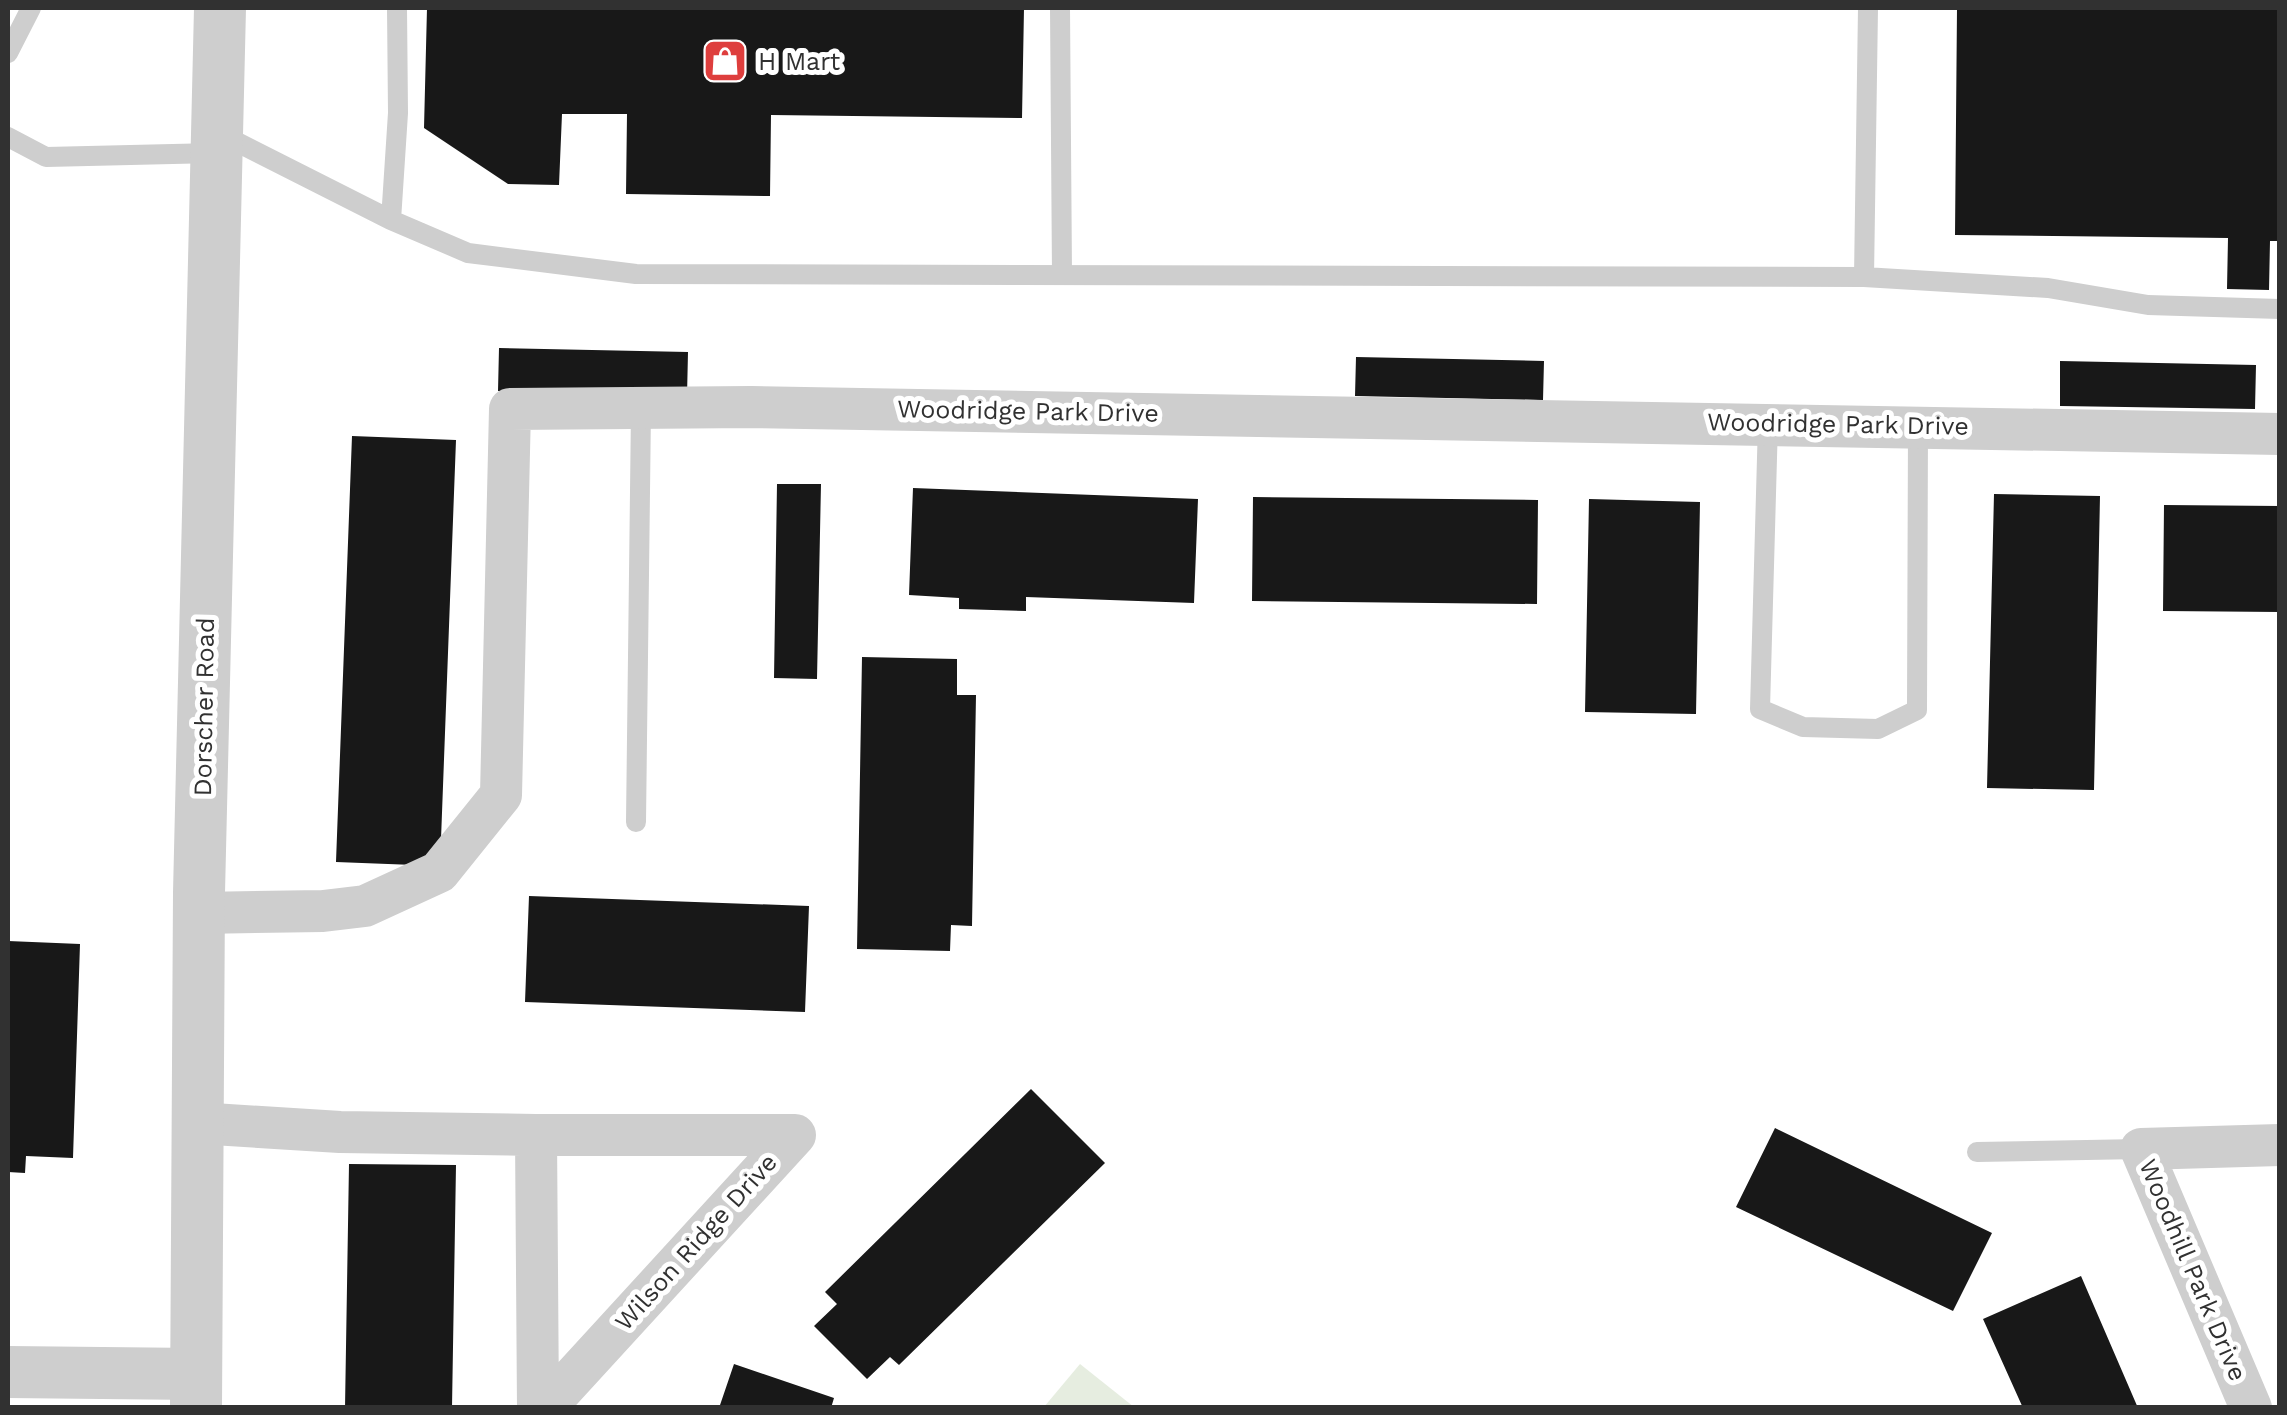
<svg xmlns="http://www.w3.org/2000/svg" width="2287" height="1415" font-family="'Work Sans',sans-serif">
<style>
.green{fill:#e6ede0}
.building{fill:#181818}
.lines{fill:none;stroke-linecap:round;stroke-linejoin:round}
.service{stroke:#cecece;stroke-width:20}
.minor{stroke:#cecece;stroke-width:42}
.tertiary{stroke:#cecece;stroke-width:52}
.labels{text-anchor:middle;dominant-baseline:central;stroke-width:10;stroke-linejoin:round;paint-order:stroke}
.poi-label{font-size:25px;fill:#313131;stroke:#fff;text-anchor:start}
.street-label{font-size:25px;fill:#313131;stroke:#fff}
</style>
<rect width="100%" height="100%" fill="#fff"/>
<path class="green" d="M1080,1364L1134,1407H1044Z"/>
<path class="building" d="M427,8H1024L1022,118L771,115L770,196L626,194L627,114H562L559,185L508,184L424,128Z
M1957,8H2280V241H2270L2269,290L2227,289L2228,238L1955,235Z
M499,348L688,352L687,396L498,391Z
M1356,357L1544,361L1543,400L1355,396Z
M2060,361L2256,365L2255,409L2060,406Z
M352,436L456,440L440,866L336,862Z
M777,484H821L817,679L774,678Z
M913,488L1198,499L1194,603L1026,597V611L959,609V598L909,595Z
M1994,494L2100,496L2094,790L1987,788Z
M1253,497L1538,500L1537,604L1252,601Z
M1589,499L1700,502L1696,714L1585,712Z
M2164,505L2280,506V612L2163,611Z
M862,657L957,659V695H976L972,926L951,925L950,951L857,949Z
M529,896L809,906L805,1012L525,1002Z
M8,941L80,944L73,1158L26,1156L25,1173L8,1172Z
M1031,1089L1105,1163L899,1365L890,1357L867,1379L814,1326L837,1304L825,1292Z
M1775,1128L1992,1233L1953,1311L1736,1207Z
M349,1164L456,1165L452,1408H345Z
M2081,1276L2138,1408H2023L1983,1319Z
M734,1364L834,1398L831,1408H719Z"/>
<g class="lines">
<path class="service" d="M1060,8L1062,275
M8,53L31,8
M219,133L391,220L398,113L397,8
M8,137L46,157L215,153
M391,220L468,253L636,274L1864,277L2048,288L2148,305L2280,309
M1864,277L1868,8
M1768,422L1760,709L1803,727L1878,729L1917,710L1918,426
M636,822L641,409
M1977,1152L2141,1149"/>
<path class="minor" d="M199,913L323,911L365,906L439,872L501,795L510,409L751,407L2280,434
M197,1123L340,1132L536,1135
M538,1408L536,1135H795L545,1408
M2251,1408L2141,1149L2280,1145"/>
<path class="tertiary" d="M8,1372L196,1374
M196,1408L199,893L220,8"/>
</g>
<defs>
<symbol id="shop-square" viewBox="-11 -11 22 22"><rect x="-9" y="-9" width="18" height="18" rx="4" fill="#de3e3d" stroke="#fff"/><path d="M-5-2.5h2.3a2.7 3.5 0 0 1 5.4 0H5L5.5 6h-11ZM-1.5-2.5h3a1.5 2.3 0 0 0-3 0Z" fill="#fff"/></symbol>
</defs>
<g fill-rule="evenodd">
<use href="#shop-square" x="700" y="36" width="50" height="50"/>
</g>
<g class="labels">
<g class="poi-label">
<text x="758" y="61">H Mart</text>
</g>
<g class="street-label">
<text transform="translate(1028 411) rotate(1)">Woodridge Park Drive</text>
<text transform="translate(1838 424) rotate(1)">Woodridge Park Drive</text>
<text transform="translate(204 707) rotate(-89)">Dorscher Road</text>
<text transform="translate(696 1242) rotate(-48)">Wilson Ridge Drive</text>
<text transform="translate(2193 1270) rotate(67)">Woodhill Park Drive</text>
</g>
</g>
<rect width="2287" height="1415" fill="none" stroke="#313131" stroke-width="20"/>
</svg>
